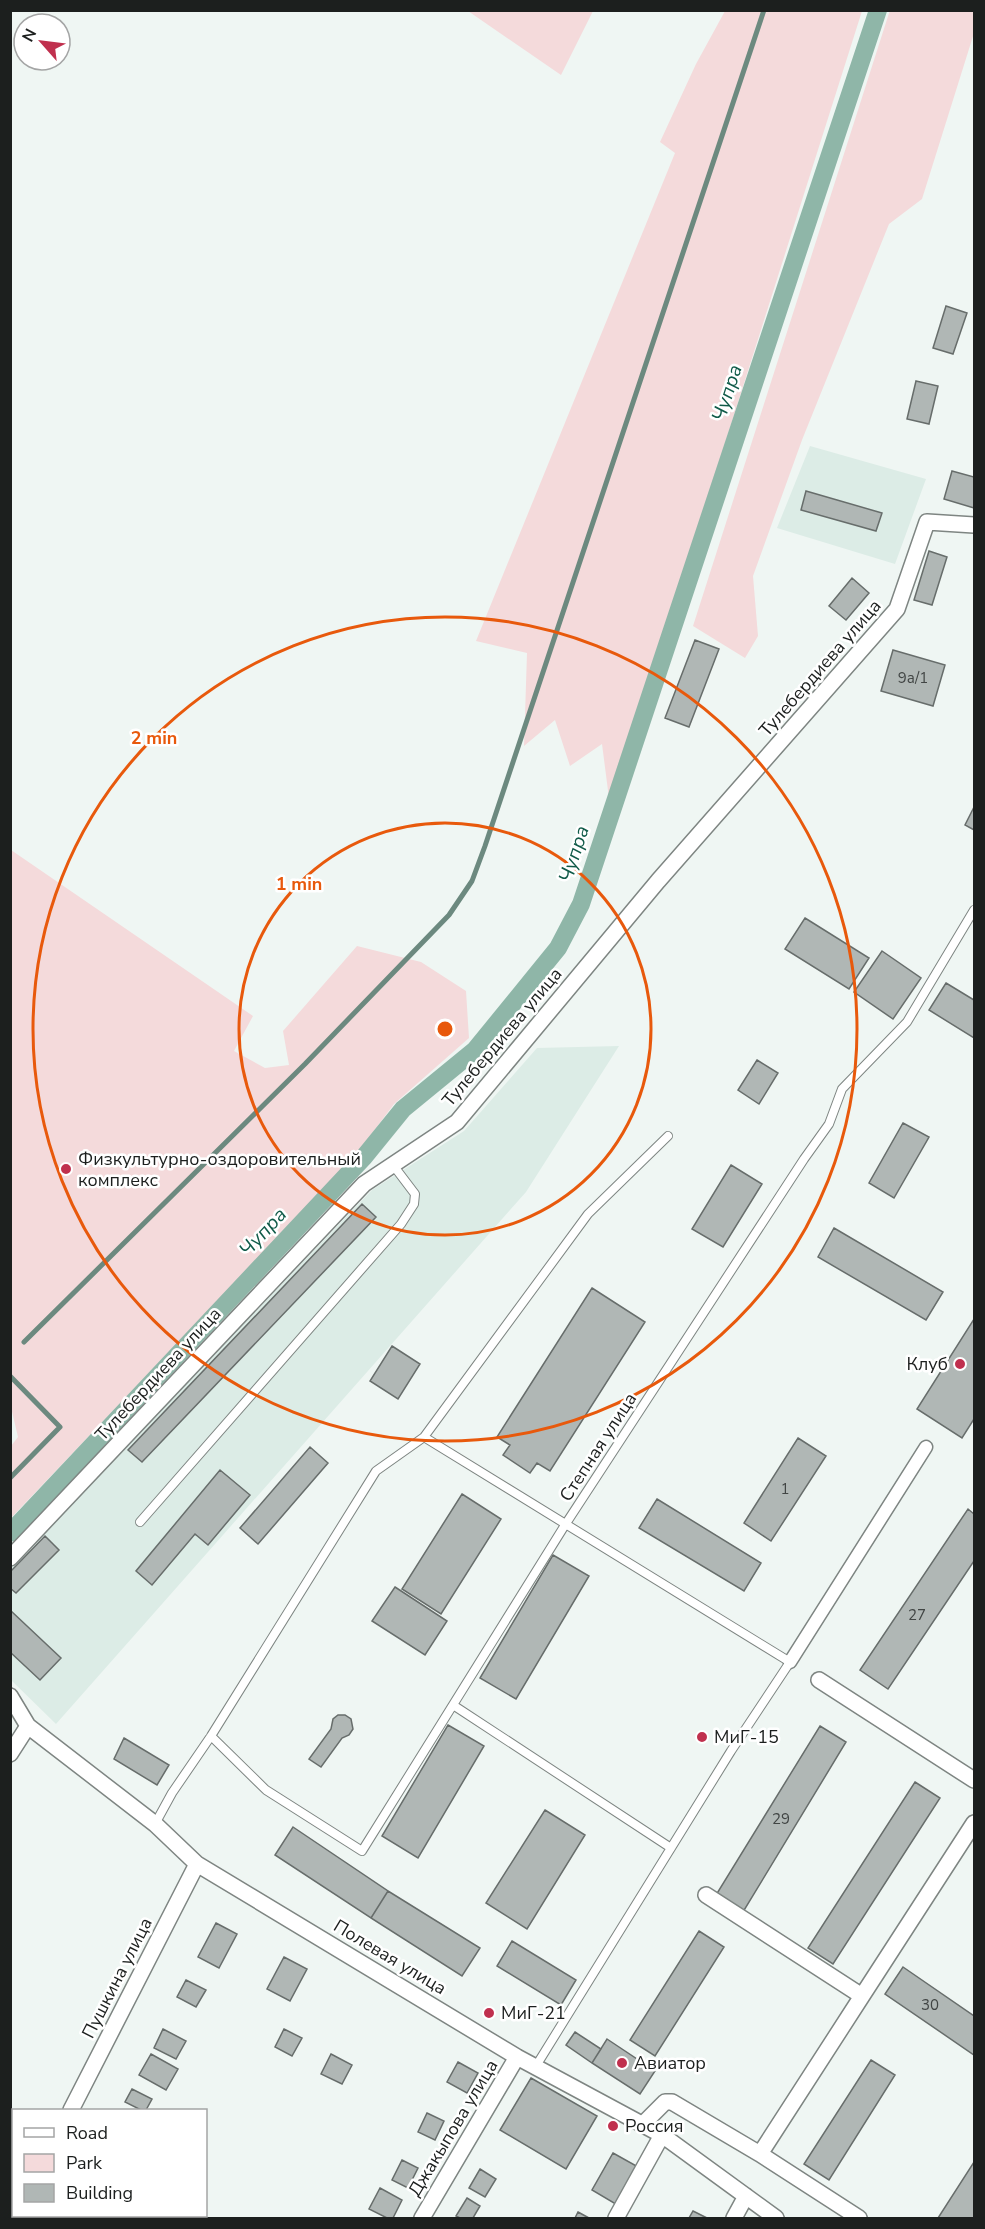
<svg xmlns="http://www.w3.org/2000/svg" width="985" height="2229" font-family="'Nunito Sans',sans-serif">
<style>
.built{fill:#dcece6}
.green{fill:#f4dadb}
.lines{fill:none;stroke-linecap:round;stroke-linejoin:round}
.stream{stroke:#6c897f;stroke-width:5}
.canal{stroke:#8fb6a8;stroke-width:18}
.building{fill:#b0b7b5;stroke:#676d6b;stroke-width:1.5}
.service-casing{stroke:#7e8582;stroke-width:10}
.pedestrian-casing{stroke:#7e8582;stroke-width:15}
.minor-casing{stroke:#7e8582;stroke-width:18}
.service{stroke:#fff;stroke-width:8}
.pedestrian{stroke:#fff;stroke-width:12}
.minor{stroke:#fff;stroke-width:15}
.ring{fill:none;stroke:#e8590c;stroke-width:3}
.poi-dot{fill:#c0304e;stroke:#fff;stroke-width:2}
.labels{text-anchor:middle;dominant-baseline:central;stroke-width:5;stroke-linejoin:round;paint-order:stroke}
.number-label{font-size:15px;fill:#414544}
.street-label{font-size:18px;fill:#1c1f1e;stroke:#fff}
.poi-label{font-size:18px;fill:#1c1f1e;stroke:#fff;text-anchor:start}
.water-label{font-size:20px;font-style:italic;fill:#115b49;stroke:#fff}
.centre{fill:#e8590c;stroke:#fff;stroke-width:3}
.ring-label{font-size:18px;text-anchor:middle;font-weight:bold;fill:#e8590c;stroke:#fff;stroke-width:5;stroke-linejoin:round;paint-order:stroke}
</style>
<rect width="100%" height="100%" fill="#eff6f3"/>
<path class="built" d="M810,446L926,479L895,564L777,528Z
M619,1046L526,1192L56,1724L11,1680L10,1567L372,1190L464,1131L537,1048Z"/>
<path class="green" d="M890,10L974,11V33L922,199L889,224L802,440L753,576L758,636L745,658L693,626Z
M468,11H593L561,75Z
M725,11H862L610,806L602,744L570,766L555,720L524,746L527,653L476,641L675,153L660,142L696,64Z
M11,850L253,1016L234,1051L265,1068L289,1065L283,1031L357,946L421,962L466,991L469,1038L394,1104L355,1156L11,1518V1446L18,1437L10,1403Z"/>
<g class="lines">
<path class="stream" d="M24,1342L305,1064L449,915L472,881L485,846L764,10
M10,1376L60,1427L10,1478"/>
<path class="canal" d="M10,1533L364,1157L403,1109L475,1050L558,948L581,904L878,10"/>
</g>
<path class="building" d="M946,306L967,313L953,354L933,348Z
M916,381L938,386L929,424L907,419Z
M952,471L974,477V508L944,499Z
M806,491L882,513L876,531L801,510Z
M929,551L947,557L932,605L914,600Z
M852,578L869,593L846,620L829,606Z
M695,640L719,649L689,727L665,718Z
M893,650L945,665L933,706L881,691Z
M974,807V830L965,825Z
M805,918L869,958L849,989L785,949Z
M882,951L921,978L893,1019L854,992Z
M946,983L974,1000V1038L929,1010Z
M757,1060L778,1073L759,1104L738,1090Z
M903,1123L929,1137L894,1198L869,1183Z
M731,1165L762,1184L723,1247L692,1229Z
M362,1204L376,1217L142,1462L128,1450Z
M834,1228L943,1292L926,1320L818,1257Z
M592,1288L645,1322L550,1471L537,1463L530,1473L503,1455L510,1445L497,1437Z
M974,1319V1419L962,1438L917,1409Z
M392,1346L420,1364L398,1399L370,1381Z
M798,1438L826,1456L771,1541L744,1523Z
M310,1447L328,1463L258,1544L240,1528Z
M220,1470L250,1495L208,1545L195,1534L152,1585L136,1571Z
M462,1494L501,1519L441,1614L402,1589Z
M657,1499L761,1563L744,1591L639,1528Z
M968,1509L974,1514V1561L888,1689L860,1670Z
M45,1536L59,1550L16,1593L10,1588V1572Z
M553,1555L589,1576L516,1699L480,1678Z
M395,1587L447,1621L425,1655L372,1621Z
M10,1610L61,1658L40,1680L10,1652Z
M338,1715H345L351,1719L353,1729L349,1735L342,1738L321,1767L309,1759L331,1729L333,1719Z
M448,1725L484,1746L418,1858L382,1836Z
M820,1726L846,1742L743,1912L716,1895Z
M124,1738L169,1765L157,1785L114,1759Z
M915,1782L940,1798L833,1964L808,1948Z
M545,1810L585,1835L527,1929L486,1903Z
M293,1827L388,1891L371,1918L275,1855Z
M388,1891L480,1948L462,1976L371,1918Z
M216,1923L237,1934L219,1968L198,1957Z
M699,1931L724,1947L655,2056L630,2040Z
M512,1941L576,1980L561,2005L497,1966Z
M284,1957L307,1969L290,2001L267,1989Z
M903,1967L974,2016V2055L885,1994Z
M186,1980L206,1990L196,2007L177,1997Z
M163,2029L186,2041L176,2059L154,2048Z
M284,2029L302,2038L292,2056L275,2047Z
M575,2032L601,2049L592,2063L566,2045Z
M607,2039L655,2071L640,2094L592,2063Z
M151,2054L178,2069L166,2090L139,2075Z
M331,2054L352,2065L342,2084L321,2074Z
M871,2060L895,2075L829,2180L804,2164Z
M458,2062L478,2073L467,2093L447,2082Z
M531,2078L597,2116L566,2169L500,2130Z
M132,2089L152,2099L146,2110H141L125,2102Z
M427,2113L444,2121L435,2140L418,2132Z
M613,2153L640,2168L619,2206L592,2190Z
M402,2160L418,2168L408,2188L392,2180Z
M974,2162V2218H938Z
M480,2169L496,2179L485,2197L469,2188Z
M380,2188L402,2200L393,2218H387L369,2209Z
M467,2198L480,2206L473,2218H460L456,2216Z
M693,2211L707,2218H689Z
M578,2212L589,2218H575Z"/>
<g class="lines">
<defs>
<path id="service" d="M424,1437L588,1214L668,1136
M140,1522L401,1224L414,1204L415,1194L393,1165
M453,1705L671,1848
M211,1736L266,1790L362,1851L565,1525L804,1159L829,1124L842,1089L907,1022L974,910
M155,1824L172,1793L211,1736L376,1471L424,1437L790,1662L731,1751L536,2066"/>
<path id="pedestrian" d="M790,1662L926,1447"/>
<path id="minor" d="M10,1558L364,1184L457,1122L658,881L897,609L927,522L974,525
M819,1680L974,1780
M10,1696L28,1726L155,1824L197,1864L517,2057L662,2135L776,2218
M10,1754L28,1726
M706,1895L862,1996L760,2154
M862,1996L974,1823
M71,2110L197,1864
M643,2124L665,2102H672L760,2154L859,2218
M15,2218L17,2216
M422,2218L517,2057
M616,2218L662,2135
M734,2218L746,2196"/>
</defs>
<use href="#service" class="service-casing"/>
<use href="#pedestrian" class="pedestrian-casing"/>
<use href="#minor" class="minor-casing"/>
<use href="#service" class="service"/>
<use href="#pedestrian" class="pedestrian"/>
<use href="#minor" class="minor"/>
</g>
<g class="ring">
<circle cx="445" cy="1029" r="206"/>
<circle cx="445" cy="1029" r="412"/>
</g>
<g class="poi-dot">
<circle cx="66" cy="1169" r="6"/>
<circle cx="960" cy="1364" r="6"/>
<circle cx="702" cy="1737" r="6"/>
<circle cx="489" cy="2013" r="6"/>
<circle cx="622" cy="2063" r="6"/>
<circle cx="613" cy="2126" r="6"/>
</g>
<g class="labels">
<g class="number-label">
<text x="913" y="678">9а/1</text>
<text x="785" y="1489">1</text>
<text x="917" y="1615">27</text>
<text x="781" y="1819">29</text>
<text x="930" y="2005">30</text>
</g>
<g class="street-label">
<text transform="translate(820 668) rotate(-49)">Тулебердиева улица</text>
<text transform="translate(502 1037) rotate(-50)">Тулебердиева улица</text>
<text transform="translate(158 1374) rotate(-47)">Тулебердиева улица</text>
<text transform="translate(598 1447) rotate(-57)">Степная улица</text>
<text transform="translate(390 1957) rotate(31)">Полевая улица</text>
<text transform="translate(117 1978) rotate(-63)">Пушкина улица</text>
<text transform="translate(453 2128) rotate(-59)">Джакыпова улица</text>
</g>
<g class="poi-label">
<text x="78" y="1159">Физкультурно-оздоровительный<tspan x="78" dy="21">комплекс</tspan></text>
<text x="948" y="1364" text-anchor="end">Клуб</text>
<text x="714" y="1737">МиГ-15</text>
<text x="501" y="2013">МиГ-21</text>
<text x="634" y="2063">Авиатор</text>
<text x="625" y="2126">Россия</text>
</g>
<g class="water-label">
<text transform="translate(727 393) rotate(-72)">Чупра</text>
<text transform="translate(574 854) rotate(-72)">Чупра</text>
<text transform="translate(263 1232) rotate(-47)">Чупра</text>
</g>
</g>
<circle cx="445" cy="1029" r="9" class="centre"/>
<g class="ring-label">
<text x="154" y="744">2 min</text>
<text x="299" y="890">1 min</text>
</g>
<rect width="985" height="2229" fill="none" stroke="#1c1f1e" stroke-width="24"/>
<rect x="12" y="2109" width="195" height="108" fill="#ffffff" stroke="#a4a5a5" stroke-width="1.5"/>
<rect x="24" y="2128" width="30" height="9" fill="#ffffff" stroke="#a4a5a5" stroke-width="1.5"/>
<text x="66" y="2139" font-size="18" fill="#1c1f1e">Road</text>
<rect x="24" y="2154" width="30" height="18" fill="#f4dadb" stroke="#a4a5a5" stroke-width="1.5"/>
<text x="66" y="2169" font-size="18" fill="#1c1f1e">Park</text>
<rect x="24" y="2184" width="30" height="18" fill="#b0b7b5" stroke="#a4a5a5" stroke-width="1.5"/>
<text x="66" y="2199" font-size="18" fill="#1c1f1e">Building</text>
<g transform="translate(42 42) rotate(298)"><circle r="28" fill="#ffffff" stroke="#a4a5a5" stroke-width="1.5"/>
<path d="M0-4.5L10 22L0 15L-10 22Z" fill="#c0304e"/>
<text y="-9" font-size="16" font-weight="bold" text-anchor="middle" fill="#1c1f1e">N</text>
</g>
</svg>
